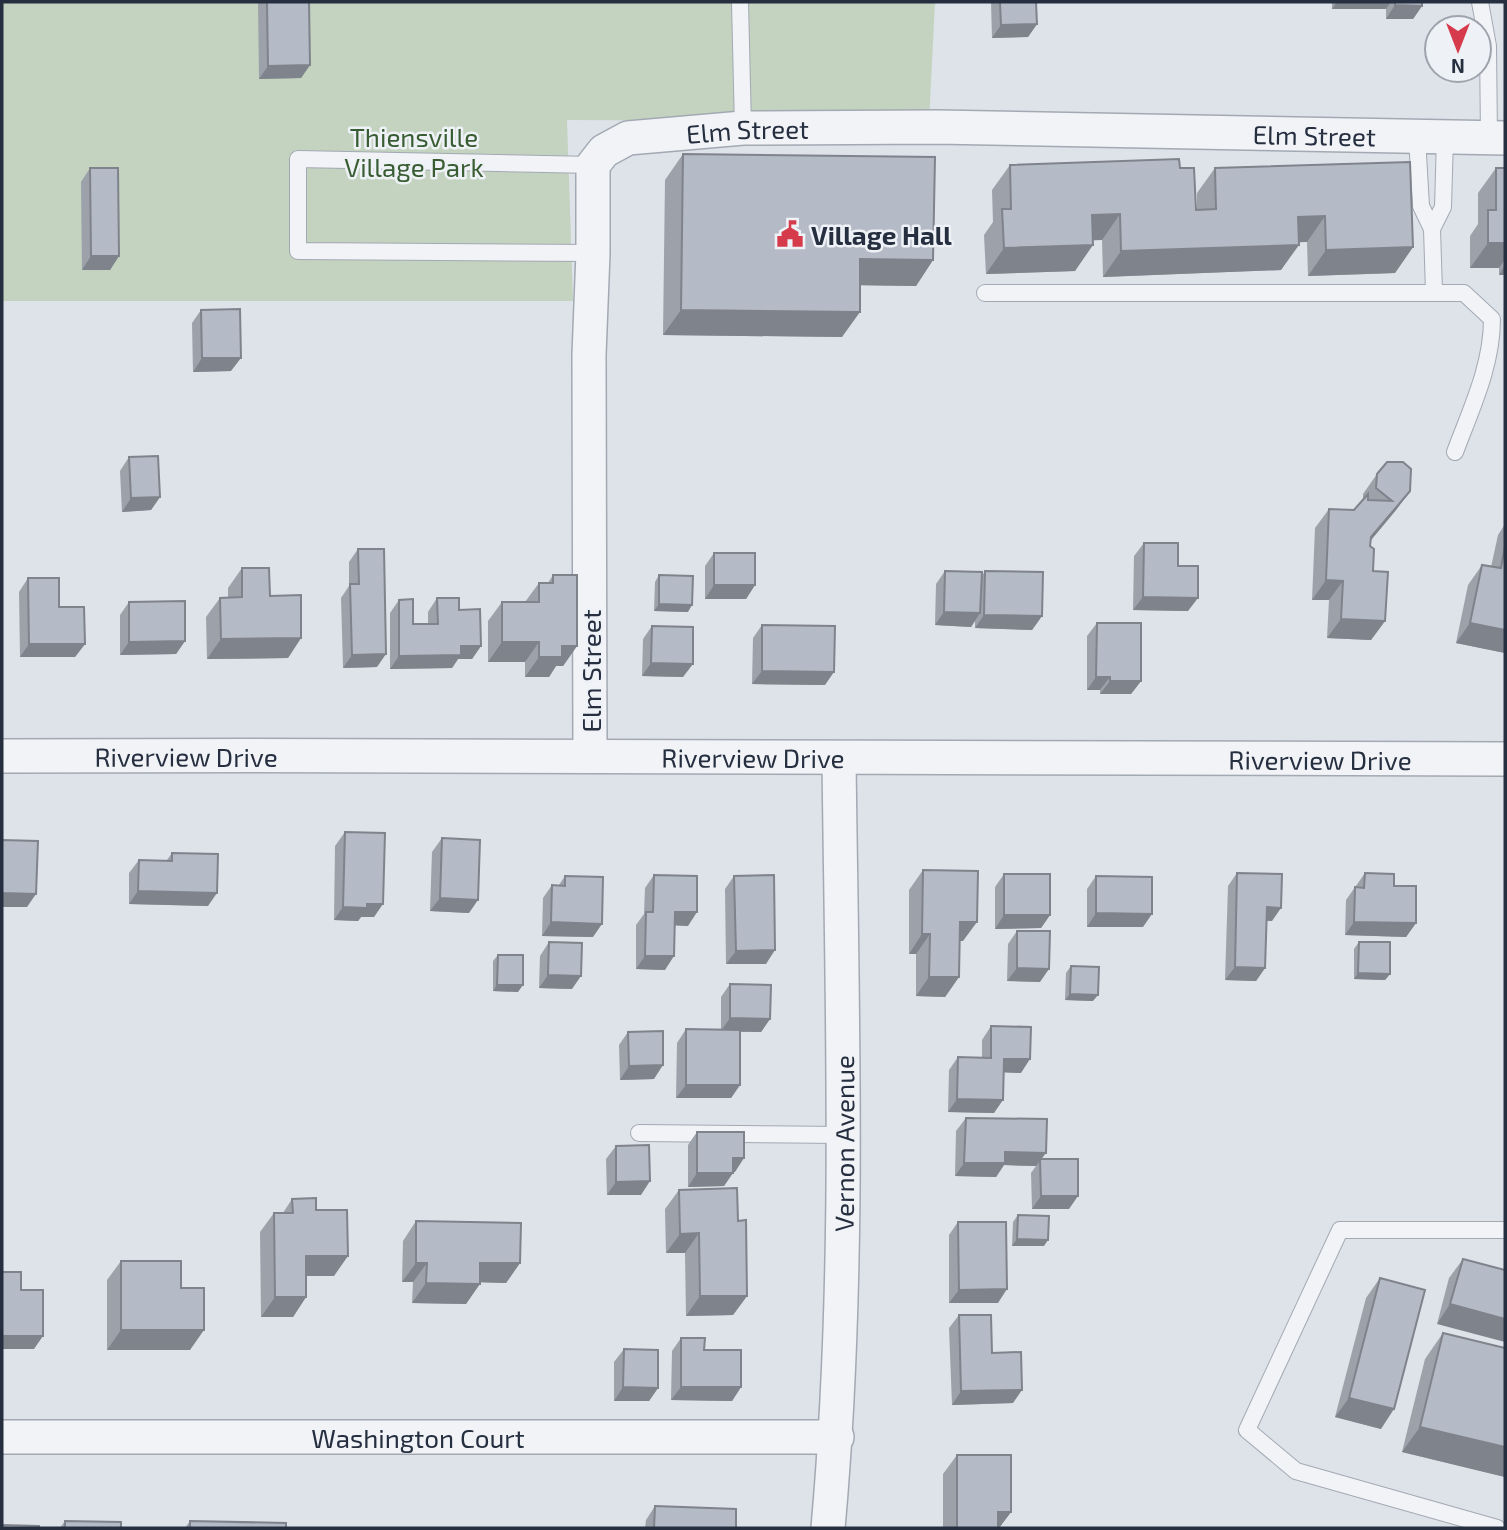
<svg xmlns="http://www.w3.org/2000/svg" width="1507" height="1530" font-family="'Exo 2',sans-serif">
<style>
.green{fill:#c3d3bf}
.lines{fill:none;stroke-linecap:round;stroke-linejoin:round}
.lane-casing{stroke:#a3a9b3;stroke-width:18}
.street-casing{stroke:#a3a9b3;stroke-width:36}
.lane{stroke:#f1f3f7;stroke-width:16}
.street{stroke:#f1f3f7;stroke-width:33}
.wall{fill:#9ca1aa}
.shaded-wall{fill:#7f838b}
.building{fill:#b5bbc6;stroke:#7f838b;stroke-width:2}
.labels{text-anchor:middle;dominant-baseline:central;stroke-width:5;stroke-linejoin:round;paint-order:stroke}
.street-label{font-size:26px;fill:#262f40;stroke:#eef1f6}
.park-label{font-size:26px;fill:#395d33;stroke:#eef1f6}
.poi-label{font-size:26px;font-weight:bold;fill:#262f40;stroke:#eef1f6;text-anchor:start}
</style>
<rect width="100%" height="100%" fill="#dee2e9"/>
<path class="green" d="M2,2H935L929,122L567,120L573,301H2Z"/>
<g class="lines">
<defs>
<path id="lane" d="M740,2L743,128
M1480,2L1488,46L1489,138
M1417,137L1421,206L1432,229L1434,292
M593,165L298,159V251L593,253
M1432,229L1443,207L1445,137
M985,293H1464L1492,319C1492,366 1471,409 1455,452
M639,1133L844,1135
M1497,1528L1296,1471L1247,1430L1340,1230H1505"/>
<g id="street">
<path id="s1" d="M2,756C503,754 1004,759 1505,759"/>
<path id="s2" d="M590,756L589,355L593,253V165L604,151L628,138L743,128L937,127L1505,138"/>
<path id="s3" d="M2,1437H837"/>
<path id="s4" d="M828,1528C851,1273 842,1015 839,759"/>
</g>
</defs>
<use href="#lane" class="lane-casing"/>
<use href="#street" class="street-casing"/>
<use href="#lane" class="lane"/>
<use href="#street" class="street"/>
</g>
<path class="wall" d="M258,2H309L310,65L301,78L259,79Z
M991,2H1036L1037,24L1028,37L992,38Z
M1332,2H1422V6L1413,19H1386V9H1332Z
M683,154L933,260L916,286L860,285L842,337L663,335L665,180Z
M1010,165L1180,168L1196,210H1197V193L1215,168L1413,247L1395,273L1308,276L1307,242H1299L1281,270L1103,277L1102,240H1093L1075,271L986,274L984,235L993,222L992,190Z
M90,168L119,256L110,270H82L81,182Z
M1496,168H1505V275H1499V268H1470V236L1478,224V193Z
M201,310L231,371L193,372L192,323Z
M129,457L160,497L151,510L122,512L120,471Z
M1377,474L1410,491L1396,510L1370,541L1373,571L1385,621L1371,640L1327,638L1329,600H1312L1315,528L1329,509L1354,510L1363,500V494Z
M1505,524V653L1456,643L1468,585L1482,565L1491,567L1498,535Z
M1144,543L1178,566L1188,611L1133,610L1134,556Z
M358,549L377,667L343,668L341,598L349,586V562Z
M714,553L755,585L746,599H705V566Z
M242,568L270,596L301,638L288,658L207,659L206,617L220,598L228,597V588Z
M945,571L982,576L985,571L1042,616L1032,630L975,628V621L971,627L935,625L936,584Z
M553,575L577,646L563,666H556L549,677H525V662H488V621L502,602H525L539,583H548Z
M659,575L688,612L654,611L655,582Z
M28,578L59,607L85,644L75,657H20L19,592Z
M437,598L459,610L481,646L472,659H458L452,668L390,669V613L399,600L413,624H428V612Z
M129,602L185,641L176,654L120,655V615Z
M1097,623L1141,681L1131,694H1100V690H1087V636Z
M762,625L825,685L752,684L753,638Z
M652,626L683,677L642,676L643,639Z
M345,832L374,917H361L358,921L334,920L335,846Z
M442,838L469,913L430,911L432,852Z
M172,853L208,906L129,904V873L139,860H167Z
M923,870L963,941H959V977L945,997L916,996V954H909V890Z
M1237,873L1272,921H1266L1265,968L1256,981L1225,980L1228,886Z
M1365,873L1394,886L1416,923L1406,937L1345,935L1346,900Z
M1004,874L1050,915L1041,928L995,929V887Z
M654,875L688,926L675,925L665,970L636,969V925L644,914L645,888Z
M565,876L593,937L542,936L543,898L552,885H559Z
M734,876L766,964H726L725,889Z
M1096,876L1143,927H1087V889Z
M1017,931L1040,982L1007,981L1008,944Z
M549,942L572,989L539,988L540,956Z
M1359,942L1390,974L1385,980L1354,979V949Z
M498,955L518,992L493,991V961Z
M1071,966L1093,1001L1065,1000L1066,973Z
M730,984L770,1019L761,1032H740V1085L731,1098H676L677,1043L686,1029L721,1030V997Z
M991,1026L1021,1073L1004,1072L994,1113L948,1112L949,1070L958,1057L982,1058V1040Z
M628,1032L654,1079L620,1080L619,1045Z
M966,1118L1041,1159L1069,1209H1032L1031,1173L1036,1166L1004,1165L996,1177L955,1176L956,1131Z
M697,1132L735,1172H733L724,1186L688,1187V1145Z
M616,1146L641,1195H607L606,1159Z
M679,1190L738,1221L747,1296L733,1315L686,1316L685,1253H666L665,1209Z
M292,1199L316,1210L334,1276H306V1297L293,1317H261L260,1232L274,1213H283Z
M1018,1215L1044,1246H1012L1013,1222Z
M416,1221L520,1263L506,1283L480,1282L466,1304L412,1303L413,1282H402L403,1241Z
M958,1222L998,1303H949V1235Z
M1463,1259L1505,1270L1437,1324L1449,1278Z
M121,1261L181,1288L190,1350H107V1280Z
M1380,1278L1381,1429L1335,1417L1366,1298Z
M959,1315L992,1353L1013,1403L952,1405L949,1328Z
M1443,1333L1505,1348V1477L1402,1452L1425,1359Z
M681,1338L704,1350L741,1387L732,1401L671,1400L672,1351Z
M624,1349L658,1388L649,1401H614V1362Z
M957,1455L1011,1512L999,1528H943V1474Z
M655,1506L736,1528H645L646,1520Z
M65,1521L121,1528H60Z
M190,1521L286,1528H185Z"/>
<path class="shaded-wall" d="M1337,2H1391L1386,9H1332Z
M1395,5L1422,6L1413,19H1386Z
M1037,24L1028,37L992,38L1001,25Z
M310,65L301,78L259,79L268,66Z
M1120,214L1102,240L1074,241L1092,215Z
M1325,216L1307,242L1280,243L1298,217Z
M1488,243H1505V259L1499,268H1470Z
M1093,245L1075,271L986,274L1004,248Z
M1299,245L1281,270L1103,277L1121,251Z
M1413,247L1395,273L1308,276L1326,250Z
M91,256H119L110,270H82Z
M860,259L933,260L916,286L842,285Z
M1505,265V275H1499Z
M681,310L860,312L842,337L663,335Z
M202,358H241L231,371L193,372Z
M1410,491L1396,510L1357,557L1371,537Z
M160,497L151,510L122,512L131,498Z
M1326,580L1343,581L1329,600H1312Z
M714,585H755L746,599H705Z
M1143,597L1198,598L1188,611L1133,610Z
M659,604L692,605L688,612L654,611Z
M944,612L980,613L971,627L935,625Z
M984,615L1042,616L1032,630L975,628Z
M1341,619L1385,621L1371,640L1327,638Z
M1470,623L1505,630V653L1456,643Z
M301,638L288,658L207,659L221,639Z
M185,641L176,654L120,655L129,642Z
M502,642H539L525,662H488Z
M29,644H85L75,657H20Z
M461,646H481L472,659H458L452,668L390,669L399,656Z
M562,646H577L563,666H556L549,677H525L539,657Z
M386,654L377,667L343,668L352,655Z
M651,663L693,664L683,677L642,676Z
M762,671L834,672L825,685L752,684Z
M1096,677H1110L1100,690H1087Z
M1110,681H1141L1131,694H1100Z
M138,891L217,893L208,906L129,904Z
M2,893L36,894L27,907H2Z
M440,898L478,900L469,913L430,911Z
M367,904H383L374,917H361L358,921L334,920L343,907Z
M1267,907L1281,908L1272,921L1257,920Z
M675,912H697L688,926L665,925Z
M1096,913L1152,914L1143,927H1087Z
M1004,915H1050L1041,928L995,929Z
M551,922L602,924L593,937L542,936Z
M960,922H977L963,941H946Z
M1354,922L1416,923L1406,937L1345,935Z
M922,934H930L916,954H909Z
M775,950L766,964H726L736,951Z
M645,956H674L665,970L636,969Z
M1235,967L1265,968L1256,981L1225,980Z
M1017,968L1049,969L1040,982L1007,981Z
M1358,973L1390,974L1385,980L1354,979Z
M548,975L581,976L572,989L539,988Z
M929,977H959L945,997L916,996Z
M497,985H523L518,992L493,991Z
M1070,994L1098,995L1093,1001L1065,1000Z
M730,1018L770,1019L761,1032L721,1031Z
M1004,1059H1030L1021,1073L994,1072Z
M663,1065L654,1079L620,1080L629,1066Z
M686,1085H740L731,1098H676Z
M957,1099L1003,1100L994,1113L948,1112Z
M1005,1152L1046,1153L1036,1166L1004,1165L996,1177L955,1176L964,1163Z
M733,1158H744L735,1172H724Z
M697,1173H733L724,1186L688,1187Z
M650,1181L641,1195H607L616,1182Z
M1041,1196H1078L1069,1209H1032Z
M699,1233L685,1253H666L680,1234Z
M1017,1239L1048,1240L1044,1246H1012Z
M306,1256H348L334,1276H292Z
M416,1263H427L413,1282H402Z
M480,1263H520L506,1283L467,1282Z
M426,1283L480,1284L466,1304L412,1303Z
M1007,1289L998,1303H949L959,1290Z
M700,1296H747L733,1315L686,1316Z
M275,1297H306L293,1317H261Z
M1450,1304L1505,1319V1342L1437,1324Z
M121,1330H204L190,1350H107Z
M2,1336H43L34,1349H2Z
M623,1387L658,1388L649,1401H614Z
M681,1387H741L732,1401L671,1400Z
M1022,1390L1013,1403L952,1405L961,1391Z
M1349,1398L1394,1409L1381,1429L1335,1417Z
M1420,1427L1505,1447V1477L1402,1452Z
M998,1512H1011L999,1528H987Z"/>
<path class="building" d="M267,2H309L310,65L268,66Z
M1000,2H1036L1037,24L1001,25Z
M1395,2H1422V6L1395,5Z
M683,154L935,157L933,260L860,259V312L681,310Z
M1179,159L1180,168H1194L1196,210L1216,209L1215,168L1410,162L1413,247L1326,250L1325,216L1298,217L1299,245L1121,251L1120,214L1092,215L1093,245L1004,248L1002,209H1011L1010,165Z
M90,168H118L119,256H91Z
M1496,168H1505V243H1488V210H1496Z
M240,309L241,358H202L201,310Z
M158,456L160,497L131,498L129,457Z
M1387,462H1403L1411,469L1410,491L1371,537L1370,546L1374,549L1373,571L1388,572L1385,621L1341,619L1343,581L1326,580L1329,509L1354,510L1368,494V500L1392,501L1376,488L1377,474Z
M1144,543H1178V566H1198V598L1143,597Z
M1505,546V630L1470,623L1482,565L1501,568Z
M358,549H384L386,654L352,655L350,584H359Z
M714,553H755V585H714Z
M242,568H269L270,596L301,595V638L221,639L220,598L242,597Z
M945,571L982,572L980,613L944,612Z
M985,571L1043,572L1042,616L984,615Z
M553,575H577V646H562V657H539V642H502V602H539V583H553Z
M659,575L693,576L692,605L659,604Z
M28,578H59V607H84L85,644H29Z
M437,598H459V610L480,609L481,646H461V655L399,656V600L413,599V624H438Z
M185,601V641L129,642V602Z
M1097,623H1141V681H1110V677H1096Z
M762,625L835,626L834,672L762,671Z
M652,626L693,627V664L651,663Z
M345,832L385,833L383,904H367V908L343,907Z
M442,838L480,840L478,900L440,898Z
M2,840L38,841L36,894L2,893Z
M172,853L218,854L217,893L138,891L139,860L172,861Z
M923,870L978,871L977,922H960L959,977H929L930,934H922Z
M1237,873L1282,874L1281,908L1267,907L1265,968L1235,967Z
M1365,873L1394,874V886H1416V923L1354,922L1355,887L1364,888Z
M1004,874H1050V915H1004Z
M654,875L697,876V912H675L674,956H645L646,912H653Z
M774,875L775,950L736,951L734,876Z
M565,876L603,877L602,924L551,922L552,885L565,886Z
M1096,876L1152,877V914L1096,913Z
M1017,931H1050L1049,969L1017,968Z
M549,942L582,943L581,976L548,975Z
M1359,942H1390V974L1358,973Z
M498,955H523V985H497Z
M1071,966L1099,967L1098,995L1070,994Z
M730,984L771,985L770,1019L730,1018Z
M991,1026L1031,1027L1030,1059H1004L1003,1100L957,1099L958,1057L991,1058Z
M686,1029L740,1030V1085H686Z
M663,1031V1065L629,1066L628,1032Z
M966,1118L1047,1119L1046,1153L1005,1152V1163H964Z
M697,1132H744V1158H733V1173H697Z
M649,1145L650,1181L616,1182V1146Z
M1040,1159H1078V1196H1041Z
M737,1188L738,1221L746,1220L747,1296H700L699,1233L680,1234L679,1190Z
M316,1198V1210H347L348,1256H306V1297H275L274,1213H293L292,1199Z
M1018,1215L1049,1216L1048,1240L1017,1239Z
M416,1221L521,1223L520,1263H480V1284L426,1283L427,1263H416Z
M958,1222H1006L1007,1289L959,1290Z
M1463,1259L1505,1270V1319L1450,1304Z
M121,1261H181V1288H204V1330H121Z
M2,1272H21V1290H43V1336H2Z
M1380,1278L1425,1290L1394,1409L1349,1398Z
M959,1315H991L992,1353L1021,1352L1022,1390L961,1391Z
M1443,1333L1505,1348V1447L1420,1427Z
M681,1338H705L704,1350H741V1387H681Z
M624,1349L658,1350V1388L623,1387Z
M957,1455H1011V1512H998V1528H957Z
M655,1506L736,1509V1528H654Z
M65,1521L121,1522V1528H65Z
M190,1521L286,1523V1528H190Z
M2,1525L39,1526V1528H2Z"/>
<defs>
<symbol id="civic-bare" viewBox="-9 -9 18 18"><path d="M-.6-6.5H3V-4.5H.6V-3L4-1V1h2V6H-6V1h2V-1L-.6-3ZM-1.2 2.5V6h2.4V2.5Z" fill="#d63b4c" stroke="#eef1f6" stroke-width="2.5" paint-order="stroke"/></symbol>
</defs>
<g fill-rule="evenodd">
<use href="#civic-bare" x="771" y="215" width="38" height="38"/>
</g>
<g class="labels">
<g class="street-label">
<text stroke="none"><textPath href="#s2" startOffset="756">Elm Street</textPath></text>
<text stroke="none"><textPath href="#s2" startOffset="1323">Elm Street</textPath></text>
<text transform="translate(590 671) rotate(-90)">Elm Street</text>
<text stroke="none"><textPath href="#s1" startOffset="184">Riverview Drive</textPath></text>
<text stroke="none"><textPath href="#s1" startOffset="751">Riverview Drive</textPath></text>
<text stroke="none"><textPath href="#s1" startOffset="1318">Riverview Drive</textPath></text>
<text stroke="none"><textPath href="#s4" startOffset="385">Vernon Avenue</textPath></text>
<text stroke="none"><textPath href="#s3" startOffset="416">Washington Court</textPath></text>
</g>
<g class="park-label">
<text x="414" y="136">Thiensville<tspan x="414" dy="30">Village Park</tspan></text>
</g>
<g class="poi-label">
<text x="811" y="234">Village Hall</text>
</g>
</g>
<rect width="1507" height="1530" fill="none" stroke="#262f40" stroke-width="7"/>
<g transform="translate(1458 49) rotate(180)"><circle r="33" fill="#eef1f6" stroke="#9ea3ad" stroke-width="2"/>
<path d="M0-5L12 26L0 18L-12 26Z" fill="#d63b4c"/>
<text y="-10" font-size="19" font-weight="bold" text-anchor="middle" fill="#262f40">N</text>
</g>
</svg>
